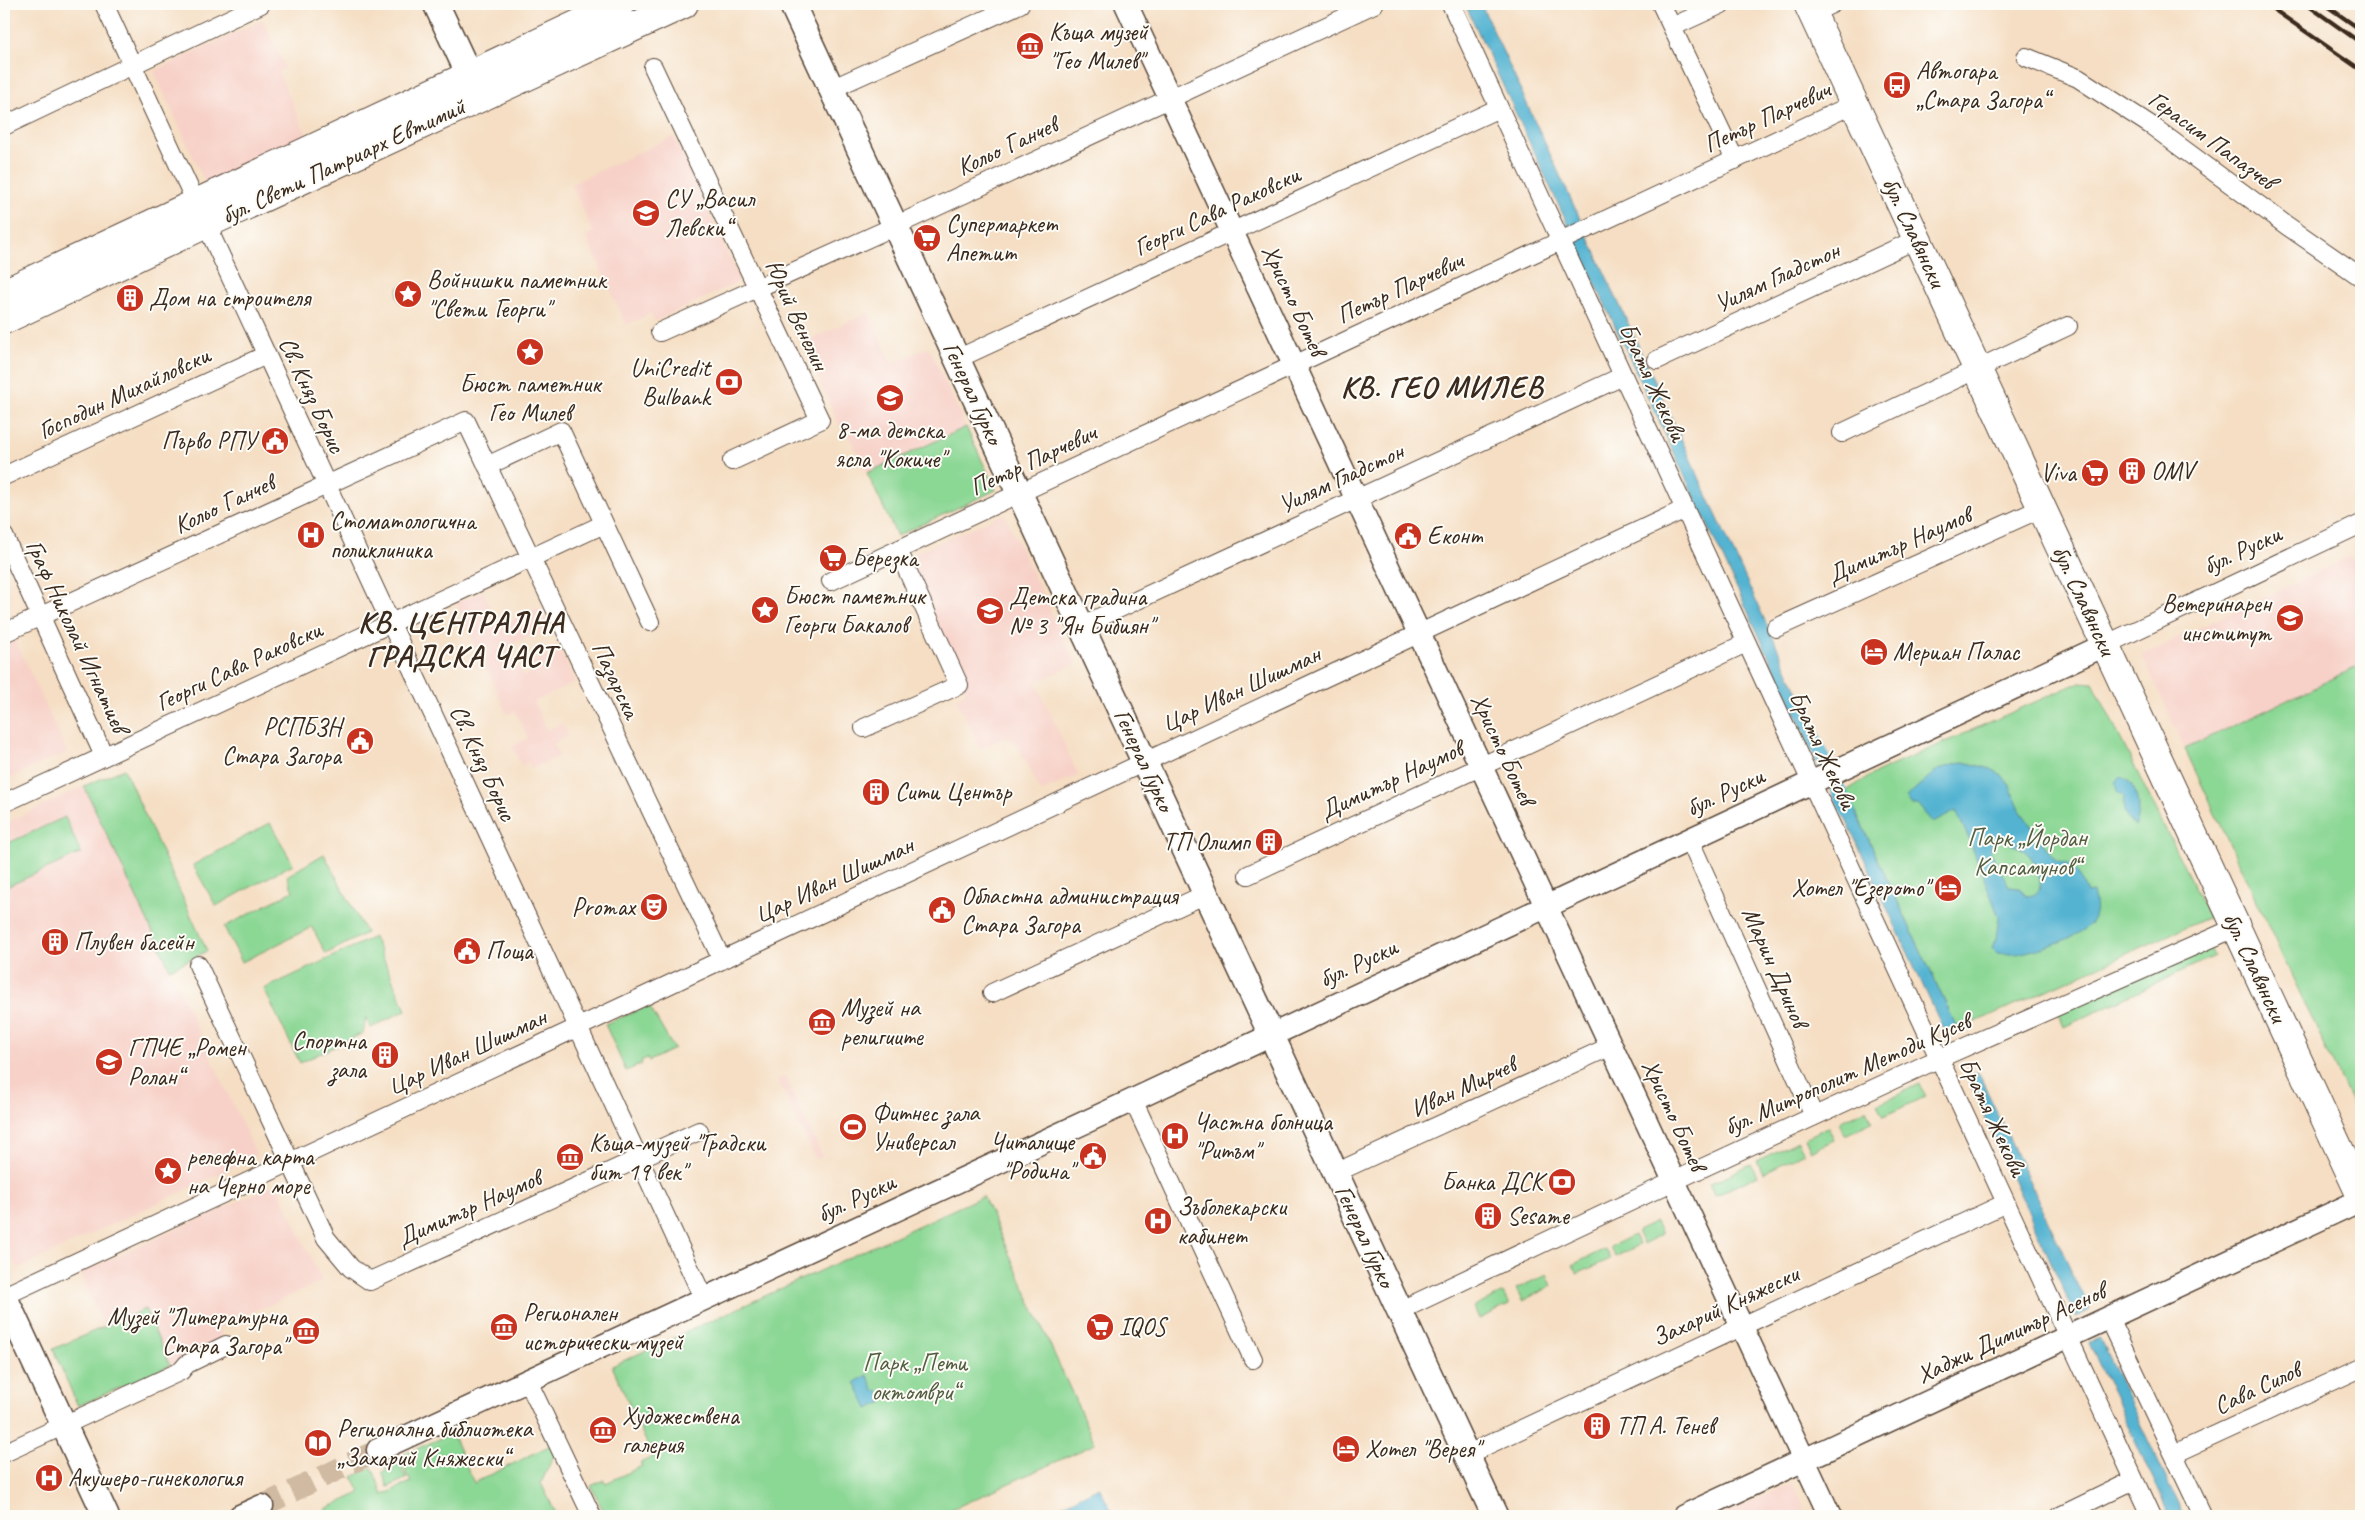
<svg xmlns="http://www.w3.org/2000/svg" width="2365" height="1520" font-family="Caveat,sans-serif">
<style>
.built{fill:#f7d1c8}
.green{fill:#8bd794;stroke:#638059}
.water{fill:#53b3d1;stroke:#476e78;fill-rule:evenodd}
.lines{fill:none;stroke-linecap:round;stroke-linejoin:round}
.canal{stroke:#53b3d1;stroke-width:15}
.tertiary-tunnel{stroke:#d0baa2;stroke-width:22;stroke-dasharray:22 11;stroke-linecap:butt}
.minor-casing{stroke:#574537;stroke-width:20}
.tertiary-casing{stroke:#574537;stroke-width:25}
.secondary-casing{stroke:#574537;stroke-width:28}
.primary-casing{stroke:#574537;stroke-width:30}
.minor{stroke:#fff;stroke-width:18}
.tertiary{stroke:#fff;stroke-width:22}
.secondary{stroke:#fff;stroke-width:25}
.primary{stroke:#fff;stroke-width:28}
.rail{stroke:#3b2a1e;stroke-width:4}
.labels{text-anchor:middle;dominant-baseline:central;stroke-width:4;stroke-linejoin:round;paint-order:stroke}
.poi-label{font-size:25px;fill:#3b2a1e;stroke:#fdfcf7;text-anchor:start}
.street-label{font-size:25px;fill:#3b2a1e;stroke:#fdfcf7}
.park-label{font-size:25px;fill:#535e41;stroke:#fdfcf7}
.district-label{font-size:30px;font-weight:bold;letter-spacing:1px;fill:#3b2a1e;stroke:#fdfcf7}
</style>
<rect width="100%" height="100%" fill="#fdfcf7"/>
<filter id="ink" filterUnits="userSpaceOnUse"><feTurbulence type="fractalNoise" baseFrequency=".02" numOctaves="2"/><feDisplacementMap in="SourceGraphic" scale="10" xChannelSelector="R" yChannelSelector="G"/><feConvolveMatrix kernelMatrix="1 2 1 2 8 2 1 2 1" color-interpolation-filters="sRGB"/></filter>
<filter id="wash" filterUnits="userSpaceOnUse"><feTurbulence type="fractalNoise" baseFrequency=".0096" numOctaves="4" result="noise"/><feDisplacementMap in="SourceGraphic" scale="20" xChannelSelector="R" yChannelSelector="G"/><feGaussianBlur stdDeviation="1.12" result="paint"/><feColorMatrix in="noise" values="0 0 0 0 0 0 0 0 0 0 0 0 0 0 0 0 0 1.4 0 .05"/><feComposite in="paint" operator="in"/></filter>
<g filter="url(#wash)">
<rect width="100%" height="100%" fill="#f5dec3"/>
<path class="built" d="M263,20L285,68L278,72L308,138L206,185L154,71Z
M674,136L740,281L655,321L651,314L626,325L586,236L593,232L571,184Z
M869,312L892,363L929,347L966,427L867,473L848,432L839,425L803,343Z
M1004,514L1076,664L1036,682L1078,775L1041,792L1024,757L1012,739L1004,738L980,749L956,698L966,692L906,557Z
M2351,556L2361,578V665L2185,749L2142,655Z
M483,591L499,626L540,607L549,627L509,646L523,676L530,673L526,665L559,649L575,682L534,702L547,730L562,723L568,736L553,744L559,756L532,769L528,762L521,765L512,746L528,738L515,711L507,714L456,603Z
M13,635L67,752L4,781V640Z
M84,786L257,1156L17,1269L4,1240V824Z
M785,1076L823,1157L816,1160L778,1079Z
M1186,1119L1191,1130L1187,1132L1192,1144L1173,1156L1159,1131Z
M276,1184L322,1281L263,1308L262,1307L219,1329L224,1340L78,1406L53,1349L104,1327L80,1273Z
M1792,1483L1807,1516H1720Z"/>
<path class="green" d="M397 294a11 11 0 1 1 22 0a11 11 0 1 1-22 0Z
M966,427L996,490L897,536L867,473Z
M2361,665V1123L2185,749Z
M2080,682L2093,683L2209,917L1958,1030L1846,791L1873,774Z
M124,769L207,951L170,969L84,786Z
M65,817L81,853L4,888V845Z
M270,823L293,864L216,906L193,865Z
M324,854L366,933L326,954L312,927L242,962L224,927L293,891L287,876Z
M374,937L406,1010L371,1028L366,1018L363,1033L300,1063L264,989Z
M2207,942L2214,956L2064,1027L2058,1013Z
M649,1006L674,1049L649,1061L647,1058L641,1061L642,1064L626,1071L605,1024Z
M1919,1084L1926,1096L1884,1116L1878,1104Z
M1866,1109L1872,1122L1845,1135L1839,1122Z
M1828,1127L1834,1140L1811,1151L1805,1138Z
M1798,1141L1804,1153L1763,1173L1757,1161Z
M1751,1164L1757,1176L1715,1196L1709,1184Z
M983,1196L1095,1444L937,1516H669L668,1514L662,1516H639L637,1512L628,1516H606L591,1486L604,1480L606,1483L642,1466L640,1463L653,1457L612,1366Z
M1656,1222L1662,1234L1643,1244L1637,1231Z
M1634,1235L1639,1245L1615,1257L1610,1247Z
M1605,1249L1610,1259L1577,1274L1572,1265Z
M1547,1274L1552,1286L1522,1301L1516,1289Z
M1503,1293L1509,1305L1479,1319L1474,1307Z
M145,1309L170,1365L78,1406L53,1349Z
M446,1436L454,1438L474,1483L553,1444L556,1451L541,1483L557,1516H317L326,1512L325,1509L360,1493L353,1477L372,1467L383,1495L411,1482L405,1472L407,1467L404,1459L386,1468L384,1463Z
M403,1462L406,1467L402,1471L407,1478L388,1487L382,1472Z"/>
<path class="water" d="M1465,4H1481L1825,751L1815,756Z
M1964,762L1991,769L2002,775L2010,786L2020,810L2050,853L2056,860L2070,865L2078,873L2087,893L2093,892C2096,903 2098,916 2089,925C2077,939 2034,951 2016,954C2009,955 2004,952 1997,954L1992,947L1996,938L1999,917L1968,837L1956,811L1933,823L1918,805H1911L1906,797L1938,769ZM2004,838C2012,846 2021,847 2027,853C2037,863 2051,895 2027,896L2019,887L2009,886L1990,851L1991,845L1996,839Z
M2121,776C2138,786 2142,809 2134,827C2126,817 2121,810 2124,796L2117,791L2115,782Z
M1846,791L1958,1030L1946,1035L1835,796Z
M1978,1072L2090,1310L2076,1317L1967,1077Z
M2100,1339L2184,1516H2170L2089,1343Z
M868,1375L874,1391L878,1390L884,1402L868,1409L855,1382Z
M1099,1487L1114,1516H1056L1053,1510Z"/>
<g class="lines">
<path class="canal" d="M1812,735L1848,811"/>
</g>
</g>
<g filter="url(#ink)">
<g class="lines">
<path class="tertiary-tunnel" d="M262,1506L378,1450"/>
<defs>
<path id="minor" d="M104,4L703,1297
M1451,4L2151,1516
M1661,4L1735,160
M1812,13L1832,4
M1672,27L1722,4
M2026,57L2078,78L2152,126L2286,225L2361,277
M653,67L820,420L732,461
M831,89L1020,4
M4,126L261,4
M660,332L895,226L1374,4
M957,359L1499,108
M1657,360L1917,239
M1842,433L2068,326
M487,466L561,431L650,622
M4,476L266,355
M4,536L104,756
M831,581L1854,104
M1081,626L1623,376
M1776,628L2042,508
M4,633L466,421L722,960
M2105,645L2361,524
M864,728L959,685L898,550
M4,803L604,524
M1689,839L1814,1116
M1248,875L1746,643
M198,965L326,1238L351,1268L370,1281L699,1131
M992,993L1206,894
M1133,1100L1253,1359
M1335,1173L1611,1046
M4,1296L1685,509
M1399,1311L1674,1181L1938,1059L2237,927
M2109,1318L2203,1516
M527,1379L592,1516
M4,1453L181,1371L187,1364L226,1345
M2174,1454L2361,1368
M1466,1455L2006,1203
M2060,1516L2134,1480"/>
<path id="tertiary" d="M1126,4L1830,1516
M378,1450L1133,1100L2105,645
M240,1516L262,1506
M1684,1516L2361,1200"/>
<path id="secondary" d="M436,4L478,94
M792,4L1495,1516
M4,1296L106,1516"/>
<path id="primary" d="M1808,4L2361,1196
M4,293L621,4
M4,320L206,224L684,4"/>
</defs>
<use href="#minor" class="minor-casing"/>
<use href="#tertiary" class="tertiary-casing"/>
<use href="#secondary" class="secondary-casing"/>
<use href="#primary" class="primary-casing"/>
<use href="#minor" class="minor"/>
<use href="#tertiary" class="tertiary"/>
<use href="#secondary" class="secondary"/>
<use href="#primary" class="primary"/>
<path class="rail" d="M2266,4L2361,70
M2306,4L2361,43
M2324,4L2361,30"/>
</g>
</g>
<defs>
<symbol id="museum-disc" viewBox="-11 -11 22 22"><circle r="9.5" fill="#c8321e" stroke="#fdfcf7"/><path d="M0-6L6-3V-2H-6V-3ZM-5-1h2V3h-2ZM-1-1h2V3h-2ZM3-1h2V3H3ZM-6 4H6V6H-6Z" fill="#fff"/></symbol>
<symbol id="bus-disc" viewBox="-11 -11 22 22"><circle r="9.5" fill="#c8321e" stroke="#fdfcf7"/><path d="M-5-6H5V4H4V6H2V4H-2V6H-4V4H-5ZM-3.5-4V0h7V-4ZM-3.5 1.2v1.5H-2V1.2ZM2 1.2v1.5H3.5V1.2Z" fill="#fff"/></symbol>
<symbol id="school-disc" viewBox="-11 -11 22 22"><circle r="9.5" fill="#c8321e" stroke="#fdfcf7"/><path d="M0-5L7-2L0 1L-7-2ZM-4 1L0 2.5L4 1V4Q0 6-4 4Z" fill="#fff"/></symbol>
<symbol id="supermarket-disc" viewBox="-11 -11 22 22"><circle r="9.5" fill="#c8321e" stroke="#fdfcf7"/><path d="M-6-5.5h2.5l.6 2H6L4.5 2H-2.5L-4.4-4H-6ZM-1.5 3.2a1.3 1.3 0 1 0 .1 0ZM3 3.2a1.3 1.3 0 1 0 .1 0Z" fill="#fff"/></symbol>
<symbol id="sight-disc" viewBox="-11 -11 22 22"><circle r="9.5" fill="#c8321e" stroke="#fdfcf7"/><path d="M0-6L1.8-2.2L6-1.7L2.9 1.2L3.7 5.4L0 3.3L-3.7 5.4L-2.9 1.2L-6-1.7L-1.8-2.2Z" fill="#fff"/></symbol>
<symbol id="building-disc" viewBox="-11 -11 22 22"><circle r="9.5" fill="#c8321e" stroke="#fdfcf7"/><path d="M-4-6H4V6H1V3H-1V6H-4ZM-2.5-4.3h1.7v1.8h-1.7ZM.8-4.3h1.7v1.8H.8ZM-2.5-1h1.7V.8h-1.7ZM.8-1h1.7V.8H.8Z" fill="#fff"/></symbol>
<symbol id="bank-disc" viewBox="-11 -11 22 22"><circle r="9.5" fill="#c8321e" stroke="#fdfcf7"/><path d="M-6-4H6V4H-6ZM0-2.3a2.3 2.3 0 1 0 0 4.6a2.3 2.3 0 1 0 0-4.6Z" fill="#fff"/></symbol>
<symbol id="civic-disc" viewBox="-11 -11 22 22"><circle r="9.5" fill="#c8321e" stroke="#fdfcf7"/><path d="M-.6-6.5H3V-4.5H.6V-3L4-1V1h2V6H-6V1h2V-1L-.6-3ZM-1.2 2.5V6h2.4V2.5Z" fill="#fff"/></symbol>
<symbol id="hospital-disc" viewBox="-11 -11 22 22"><circle r="9.5" fill="#c8321e" stroke="#fdfcf7"/><path d="M-5-5h3v3.5h4V-5h3V5h-3V1.5h-4V5h-3Z" fill="#fff"/></symbol>
<symbol id="university-disc" viewBox="-11 -11 22 22"><circle r="9.5" fill="#c8321e" stroke="#fdfcf7"/><path d="M0-5L7-2L0 1L-7-2ZM-4 1L0 2.5L4 1V4Q0 6-4 4Z" fill="#fff"/></symbol>
<symbol id="hotel-disc" viewBox="-11 -11 22 22"><circle r="9.5" fill="#c8321e" stroke="#fdfcf7"/><path d="M-6-4.5h1.5V1H6V5H4.5V3h-9V5H-6ZM-4 0a1.8 1.8 0 1 1 3.6 0ZM.5 0V-2.5h3Q6-2.5 6 0Z" fill="#fff"/></symbol>
<symbol id="theatre-disc" viewBox="-11 -11 22 22"><circle r="9.5" fill="#c8321e" stroke="#fdfcf7"/><path d="M-5-5.5Q0-4 5-5.5V0Q5 5 0 6Q-5 5-5 0ZM-3.3-2.5H-1v1.5H-3.3ZM1-2.5H3.3v1.5H1ZM-2.8 1Q0 5.5 2.8 1Z" fill="#fff"/></symbol>
<symbol id="stadium-disc" viewBox="-11 -11 22 22"><circle r="9.5" fill="#c8321e" stroke="#fdfcf7"/><path d="M0-5a6.5 5 0 1 0 0 10a6.5 5 0 1 0 0-10ZM-3.5-1.8h7v3.6h-7Z" fill="#fff"/></symbol>
<symbol id="library-disc" viewBox="-11 -11 22 22"><circle r="9.5" fill="#c8321e" stroke="#fdfcf7"/><path d="M-6-4Q-3-5.5-.7-3.5V5Q-3 3-6 4ZM6-4Q3-5.5 .7-3.5V5Q3 3 6 4Z" fill="#fff"/></symbol>
</defs>
<g fill-rule="evenodd">
<use href="#museum-disc" x="1014" y="30" width="32" height="32"/>
<use href="#bus-disc" x="1881" y="69" width="32" height="32"/>
<use href="#school-disc" x="630" y="197" width="32" height="32"/>
<use href="#supermarket-disc" x="911" y="222" width="32" height="32"/>
<use href="#sight-disc" x="392" y="278" width="32" height="32"/>
<use href="#building-disc" x="114" y="282" width="32" height="32"/>
<use href="#sight-disc" x="514" y="336" width="32" height="32"/>
<use href="#bank-disc" x="713" y="366" width="32" height="32"/>
<use href="#school-disc" x="874" y="382" width="32" height="32"/>
<use href="#civic-disc" x="259" y="425" width="32" height="32"/>
<use href="#building-disc" x="2116" y="455" width="32" height="32"/>
<use href="#supermarket-disc" x="2079" y="457" width="32" height="32"/>
<use href="#hospital-disc" x="295" y="519" width="32" height="32"/>
<use href="#civic-disc" x="1392" y="520" width="32" height="32"/>
<use href="#supermarket-disc" x="817" y="542" width="32" height="32"/>
<use href="#sight-disc" x="749" y="594" width="32" height="32"/>
<use href="#school-disc" x="974" y="595" width="32" height="32"/>
<use href="#university-disc" x="2274" y="602" width="32" height="32"/>
<use href="#hotel-disc" x="1858" y="636" width="32" height="32"/>
<use href="#civic-disc" x="344" y="725" width="32" height="32"/>
<use href="#building-disc" x="860" y="776" width="32" height="32"/>
<use href="#building-disc" x="1253" y="826" width="32" height="32"/>
<use href="#hotel-disc" x="1932" y="872" width="32" height="32"/>
<use href="#theatre-disc" x="638" y="891" width="32" height="32"/>
<use href="#civic-disc" x="926" y="894" width="32" height="32"/>
<use href="#building-disc" x="39" y="926" width="32" height="32"/>
<use href="#civic-disc" x="451" y="935" width="32" height="32"/>
<use href="#museum-disc" x="806" y="1006" width="32" height="32"/>
<use href="#building-disc" x="369" y="1039" width="32" height="32"/>
<use href="#school-disc" x="93" y="1046" width="32" height="32"/>
<use href="#stadium-disc" x="837" y="1111" width="32" height="32"/>
<use href="#hospital-disc" x="1159" y="1120" width="32" height="32"/>
<use href="#civic-disc" x="1077" y="1140" width="32" height="32"/>
<use href="#museum-disc" x="554" y="1141" width="32" height="32"/>
<use href="#sight-disc" x="152" y="1155" width="32" height="32"/>
<use href="#bank-disc" x="1546" y="1166" width="32" height="32"/>
<use href="#building-disc" x="1472" y="1200" width="32" height="32"/>
<use href="#hospital-disc" x="1142" y="1205" width="32" height="32"/>
<use href="#museum-disc" x="488" y="1311" width="32" height="32"/>
<use href="#supermarket-disc" x="1084" y="1311" width="32" height="32"/>
<use href="#museum-disc" x="290" y="1315" width="32" height="32"/>
<use href="#building-disc" x="1581" y="1410" width="32" height="32"/>
<use href="#museum-disc" x="587" y="1414" width="32" height="32"/>
<use href="#library-disc" x="302" y="1427" width="32" height="32"/>
<use href="#hotel-disc" x="1330" y="1433" width="32" height="32"/>
<use href="#hospital-disc" x="33" y="1462" width="32" height="32"/>
</g>
<g class="labels">
<g class="poi-label">
<text x="1049" y="32">Къща музей<tspan x="1049" dy="29">"Гео Милев"</tspan></text>
<text x="1916" y="71">Автогара<tspan x="1916" dy="29">„Стара Загора“</tspan></text>
<text x="665" y="199">СУ „Васил<tspan x="665" dy="29">Левски“</tspan></text>
<text x="946" y="224">Супермаркет<tspan x="946" dy="29">Апетит</tspan></text>
<text x="427" y="280">Войнишки паметник<tspan x="427" dy="29">"Свети Георги"</tspan></text>
<text x="149" y="298">Дом на строителя</text>
<text x="710" y="368" text-anchor="end">UniCredit<tspan x="710" dy="29">Bulbank</tspan></text>
<text x="530" y="384" text-anchor="middle">Бюст паметник<tspan x="530" dy="29">Гео Милев</tspan></text>
<text x="890" y="430" text-anchor="middle">8-ма детска<tspan x="890" dy="29">ясла "Кокиче"</tspan></text>
<text x="256" y="441" text-anchor="end">Първо РПУ</text>
<text x="2151" y="471">OMV</text>
<text x="2076" y="473" text-anchor="end">Viva</text>
<text x="330" y="521">Стоматологична<tspan x="330" dy="29">поликлиника</tspan></text>
<text x="1427" y="536">Еконт</text>
<text x="852" y="558">Березка</text>
<text x="784" y="596">Бюст паметник<tspan x="784" dy="29">Георги Бакалов</tspan></text>
<text x="1009" y="597">Детска градина<tspan x="1009" dy="29">№ 3 "Ян Бибиян"</tspan></text>
<text x="2271" y="604" text-anchor="end">Ветеринарен<tspan x="2271" dy="29">институт</tspan></text>
<text x="1893" y="652">Мериан Палас</text>
<text x="341" y="727" text-anchor="end">РСПБЗН<tspan x="341" dy="29">Стара Загора</tspan></text>
<text x="895" y="792">Сити Център</text>
<text x="1250" y="842" text-anchor="end">ТП Олимп</text>
<text x="1929" y="888" text-anchor="end">Хотел "Езерото"</text>
<text x="961" y="896">Областна администрация<tspan x="961" dy="29">Стара Загора</tspan></text>
<text x="635" y="907" text-anchor="end">Promax</text>
<text x="74" y="942">Плувен басейн</text>
<text x="486" y="951">Поща</text>
<text x="841" y="1008">Музей на<tspan x="841" dy="29">религиите</tspan></text>
<text x="366" y="1041" text-anchor="end">Спортна<tspan x="366" dy="29">зала</tspan></text>
<text x="128" y="1048">ГПЧЕ „Ромен<tspan x="128" dy="29">Ролан“</tspan></text>
<text x="872" y="1113">Фитнес зала<tspan x="872" dy="29">Универсал</tspan></text>
<text x="1194" y="1122">Частна болница<tspan x="1194" dy="29">"Ритъм"</tspan></text>
<text x="1074" y="1142" text-anchor="end">Читалище<tspan x="1074" dy="29">"Родина"</tspan></text>
<text x="589" y="1143">Къща-музей "Градски<tspan x="589" dy="29">бит 19 век"</tspan></text>
<text x="187" y="1157">релефна карта<tspan x="187" dy="29">на Черно море</tspan></text>
<text x="1543" y="1182" text-anchor="end">Банка ДСК</text>
<text x="1177" y="1207">Зъболекарски<tspan x="1177" dy="29">кабинет</tspan></text>
<text x="1507" y="1216">Sesame</text>
<text x="523" y="1313">Регионален<tspan x="523" dy="29">исторически музей</tspan></text>
<text x="287" y="1317" text-anchor="end">Музей "Литературна<tspan x="287" dy="29">Стара Загора"</tspan></text>
<text x="1119" y="1327">IQOS</text>
<text x="622" y="1416">Художествена<tspan x="622" dy="29">галерия</tspan></text>
<text x="1616" y="1426">ТП А. Тенев</text>
<text x="337" y="1429">Регионална библиотека<tspan x="337" dy="29">„Захарий Княжески“</tspan></text>
<text x="1365" y="1449">Хотел "Верея"</text>
<text x="68" y="1478">Акушеро-гинекология</text>
</g>
<g class="street-label">
<text transform="translate(1767 117) rotate(-25)">Петър Парчевич</text>
<text transform="translate(2212 140) rotate(36)">Герасим Папазчев</text>
<text transform="translate(1007 146) rotate(-25)">Кольо Ганчев</text>
<text transform="translate(343 161) rotate(-25)">бул. Свети Патриарх Евтимий</text>
<text transform="translate(1217 211) rotate(-25)">Георги Сава Раковски</text>
<text transform="translate(1914 232) rotate(65)">бул. Славянски</text>
<text transform="translate(1777 277) rotate(-25)">Уилям Гладстон</text>
<text transform="translate(1400 288) rotate(-25)">Петър Парчевич</text>
<text transform="translate(1294 300) rotate(65)">Христо Ботев</text>
<text transform="translate(797 315) rotate(65)">Юрий Венелин</text>
<text transform="translate(1653 382) rotate(65)">Братя Жекови</text>
<text transform="translate(124 393) rotate(-25)">Господин Михайловски</text>
<text transform="translate(973 393) rotate(65)">Генерал Гурко</text>
<text transform="translate(312 395) rotate(65)">Св. Княз Борис</text>
<text transform="translate(1033 460) rotate(-25)">Петър Парчевич</text>
<text transform="translate(1341 478) rotate(-25)">Уилям Гладстон</text>
<text transform="translate(224 504) rotate(-25)">Кольо Ганчев</text>
<text transform="translate(1899 545) rotate(-24)">Димитър Наумов</text>
<text transform="translate(2242 550) rotate(-25)">бул. Руски</text>
<text transform="translate(2084 600) rotate(65)">бул. Славянски</text>
<text transform="translate(77 636) rotate(65)">Граф Николай Игнатиев</text>
<text transform="translate(239 666) rotate(-25)">Георги Сава Раковски</text>
<text transform="translate(616 680) rotate(65)">Пазарска</text>
<text transform="translate(1241 689) rotate(-25)">Цар Иван Шишман</text>
<text transform="translate(1503 749) rotate(65)">Христо Ботев</text>
<text transform="translate(1823 750) rotate(65)">Братя Жекови</text>
<text transform="translate(1144 760) rotate(65)">Генерал Гурко</text>
<text transform="translate(483 763) rotate(65)">Св. Княз Борис</text>
<text transform="translate(1391 780) rotate(-25)">Димитър Наумов</text>
<text transform="translate(1725 792) rotate(-25)">бул. Руски</text>
<text transform="translate(834 880) rotate(-25)">Цар Иван Шишман</text>
<text transform="translate(1358 963) rotate(-25)">бул. Руски</text>
<text transform="translate(1775 967) rotate(66)">Марин Дринов</text>
<text transform="translate(2255 967) rotate(65)">бул. Славянски</text>
<text transform="translate(467 1052) rotate(-25)">Цар Иван Шишман</text>
<text transform="translate(1847 1074) rotate(-24)">бул. Митрополит Методи Кусев</text>
<text transform="translate(1463 1087) rotate(-25)">Иван Мирчев</text>
<text transform="translate(1674 1115) rotate(65)">Христо Ботев</text>
<text transform="translate(1993 1117) rotate(65)">Братя Жекови</text>
<text transform="translate(856 1198) rotate(-25)">бул. Руски</text>
<text transform="translate(469 1208) rotate(-24)">Димитър Наумов</text>
<text transform="translate(1365 1236) rotate(65)">Генерал Гурко</text>
<text transform="translate(1725 1306) rotate(-25)">Захарий Княжески</text>
<text transform="translate(2011 1333) rotate(-25)">Хаджи Димитър Асенов</text>
<text transform="translate(2257 1388) rotate(-25)">Сава Силов</text>
</g>
<g class="park-label">
<text x="2027" y="838">Парк „Йордан<tspan x="2027" dy="29">Капсамунов“</tspan></text>
<text x="915" y="1363">Парк „Пети<tspan x="915" dy="29">октомври“</tspan></text>
</g>
<g class="district-label">
<text x="1442" y="387">КВ. ГЕО МИЛЕВ</text>
<text x="461" y="622">КВ. ЦЕНТРАЛНА<tspan x="461" dy="34">ГРАДСКА ЧАСТ</tspan></text>
</g>
</g>
<rect width="2365" height="1520" fill="none" stroke="#fdfcf7" stroke-width="20"/>
</svg>
